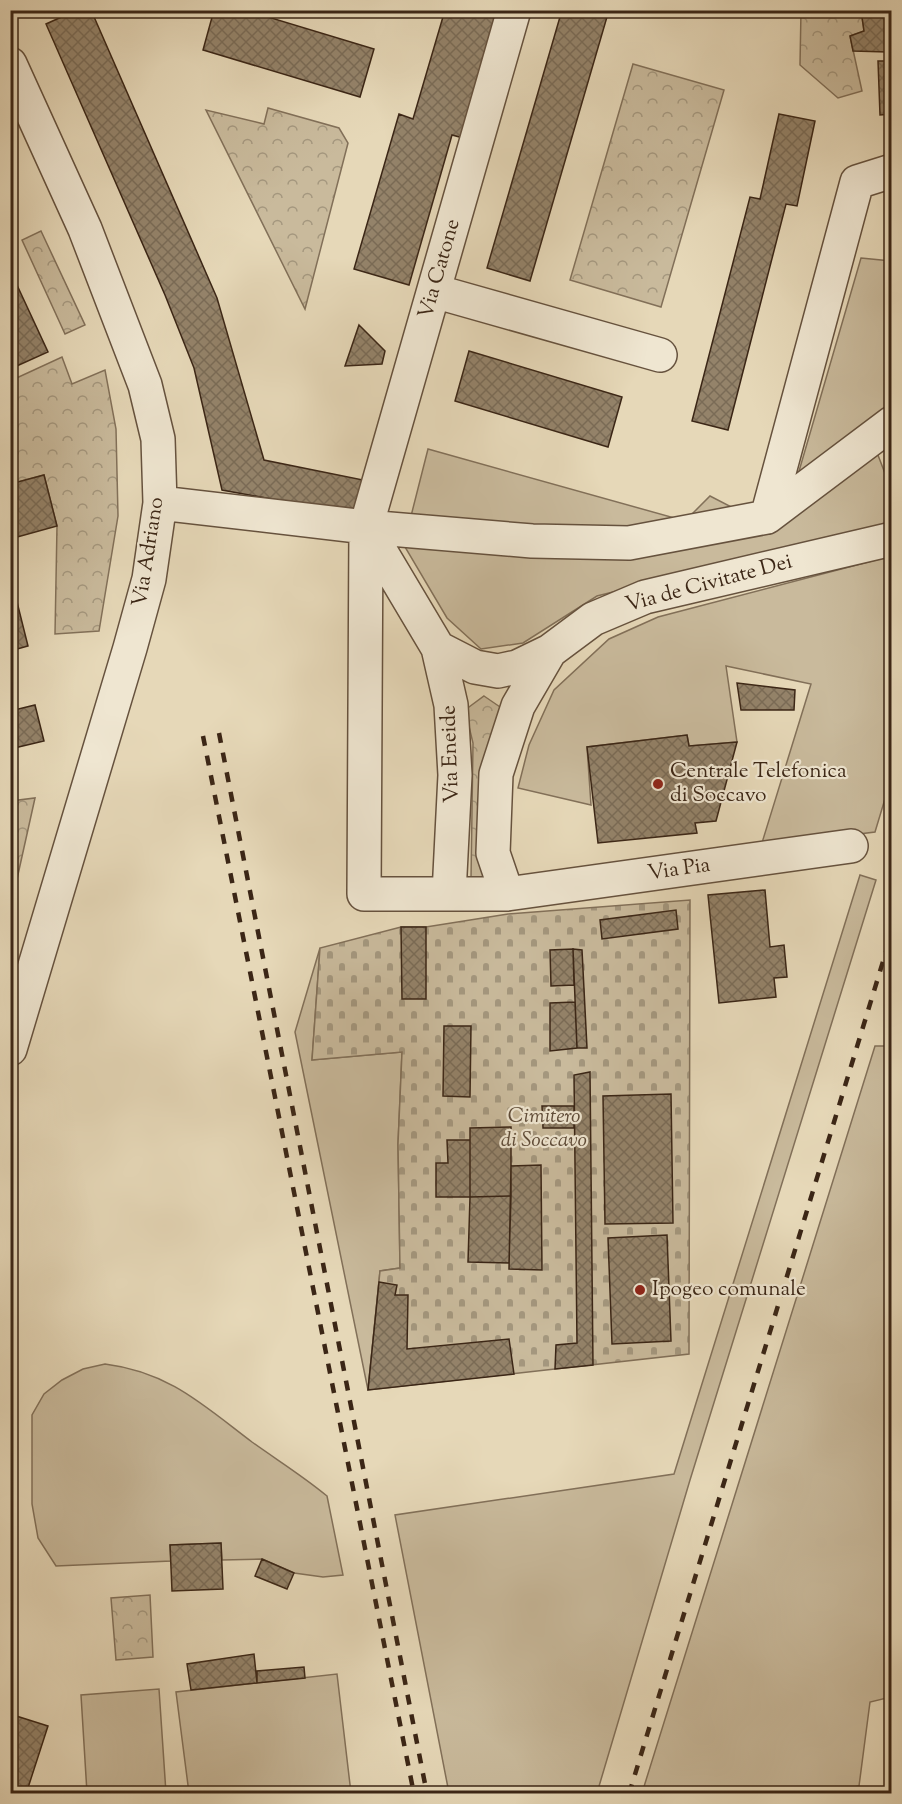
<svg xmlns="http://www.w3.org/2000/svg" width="902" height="1804" font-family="'Sorts Mill Goudy',serif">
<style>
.grass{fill:#c9ba9c;stroke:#827059;stroke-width:1.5}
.forest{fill:url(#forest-crowns);stroke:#827059;stroke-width:1.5}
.cemetery{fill:url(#cemetery-stones);stroke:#827059;stroke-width:1.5}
.building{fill:url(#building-cross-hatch);stroke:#3b2616;stroke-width:1.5}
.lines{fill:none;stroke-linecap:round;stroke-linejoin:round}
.minor-casing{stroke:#66523e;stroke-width:36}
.minor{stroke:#efe6d1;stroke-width:33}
.rail{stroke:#3b2616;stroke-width:4.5;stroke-dasharray:10 10;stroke-linecap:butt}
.poi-dot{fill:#8f2418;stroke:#efe6d1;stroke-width:2}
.labels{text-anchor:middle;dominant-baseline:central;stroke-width:4.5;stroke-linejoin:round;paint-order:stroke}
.street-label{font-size:21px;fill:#3b2616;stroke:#efe6d1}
.poi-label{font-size:21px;fill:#3b2616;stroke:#efe6d1;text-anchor:start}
.park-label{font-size:21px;font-style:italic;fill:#5e4b38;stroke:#efe6d1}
</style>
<defs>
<pattern id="forest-crowns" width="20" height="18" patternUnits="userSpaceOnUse" patternTransform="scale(1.5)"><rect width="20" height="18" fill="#c9ba9c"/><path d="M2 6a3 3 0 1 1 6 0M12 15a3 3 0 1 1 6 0" fill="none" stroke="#a4977e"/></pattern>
<pattern id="cemetery-stones" width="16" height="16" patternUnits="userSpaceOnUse" patternTransform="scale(1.5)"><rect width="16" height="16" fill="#c9ba9c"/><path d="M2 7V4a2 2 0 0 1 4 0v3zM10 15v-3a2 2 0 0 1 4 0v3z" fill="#a4977e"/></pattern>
<pattern id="building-cross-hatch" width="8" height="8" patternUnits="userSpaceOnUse" patternTransform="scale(1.5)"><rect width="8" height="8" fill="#94836a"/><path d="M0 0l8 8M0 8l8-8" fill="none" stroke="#7a6b56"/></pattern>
</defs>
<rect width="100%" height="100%" fill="#e6d8b8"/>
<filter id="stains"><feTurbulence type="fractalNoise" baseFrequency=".00333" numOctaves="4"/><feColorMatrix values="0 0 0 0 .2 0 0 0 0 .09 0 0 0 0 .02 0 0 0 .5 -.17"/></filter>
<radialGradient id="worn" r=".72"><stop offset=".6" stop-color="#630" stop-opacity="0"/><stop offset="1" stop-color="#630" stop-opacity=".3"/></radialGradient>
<path class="grass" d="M861,258L891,261V407L797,478Z
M428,449L685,521L710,496L741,512L668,529H538L410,520Z
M876,450L891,489V523L597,596L523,643L481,649L447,618L405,547L769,527Z
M891,556V779L875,832L761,846L811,684L726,666L737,742L689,746L687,735L587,747L591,805L518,788L529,745L554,690L609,639L658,617Z
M860,875L876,880L690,1480L597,1793H449L395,1515L674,1474Z
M320,948L312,1060L402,1052L398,1144L400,1268L380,1271L368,1390L295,1032Z
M875,1046H892L891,1697L870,1702L859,1786L840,1790L841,1793H642Z
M105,1364C169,1372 203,1405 252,1442C277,1460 303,1476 327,1496L343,1575L323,1577L294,1573L262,1559L222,1560L221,1543L170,1545L171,1561L56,1566L38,1538L32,1504V1415L44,1394L62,1380L83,1369Z
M337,1674L351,1793H189L176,1692Z
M159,1689L166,1793H87L81,1695Z"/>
<path class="forest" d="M801,11H861L864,31L850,36L862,91L838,98L800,65Z
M633,64L724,90L661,307L570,280Z
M268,108L339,128L348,143L305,309L206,110L264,124Z
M41,231L85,325L65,334L22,240Z
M62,357L72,384L105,370L116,429L118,516L99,631L55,634L57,526L44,475L11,484L10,381Z
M484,696L503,709L487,879H471L473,743L465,710Z
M35,798L11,906V801Z
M150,1595L153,1657L116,1660L111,1598Z"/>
<path class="cemetery" d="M690,900L689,1354L368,1390L380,1271L400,1268L398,1144L402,1052L312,1060L320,948L401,927H426L508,914Z"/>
<path class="building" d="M77,10H91L217,298L264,460L368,481L359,515L222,490L194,368L165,295L46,24Z
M214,10H245L374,49L360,97L203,50Z
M445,10H504L467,139L452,135L409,285L354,269L399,114L413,119Z
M562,10H609L530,281L487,268Z
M861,10H892V37H886L887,52L853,51L850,36L864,31Z
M878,61H892V114L880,115Z
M779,114L815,121L797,206L786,204L728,430L692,421L750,197L760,199Z
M10,270L48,352L10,369Z
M359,325L385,351L382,364L345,366Z
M469,351L622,397L608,447L455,401Z
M44,475L57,526L10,539V484Z
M15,594L28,646L10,651V595Z
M737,683L795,690L794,710H741Z
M35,705L44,741L10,749V711Z
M687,735L689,746L737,742L716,821L695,823L697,833L598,843L587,747Z
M765,890L770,947L784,945L787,977L774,978L776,997L719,1003L708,895Z
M676,910L678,929L602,939L600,920Z
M401,927H426V999H402Z
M573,949L574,985L551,986L550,950Z
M573,949L582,950L587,1048H577Z
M575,1002L577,1048L550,1051V1003Z
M444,1026H471L470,1097L443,1096Z
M590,1072L593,1365L555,1369L556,1345L577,1343L574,1075Z
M671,1094L673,1223L605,1224L603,1096Z
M542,1106H574V1128H543Z
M511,1127V1196L470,1197V1128Z
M447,1140H470V1197H436V1163H448Z
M541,1165L542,1270L509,1269L511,1166Z
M511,1196L509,1263L468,1262L470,1197Z
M667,1235L671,1341L612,1344L608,1238Z
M379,1282L397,1285L395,1295H408L407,1349L509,1339L514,1374L368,1390Z
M221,1543L223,1589L172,1591L170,1545Z
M262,1559L294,1573L287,1589L255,1576Z
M254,1654L257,1683L191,1690L187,1664Z
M304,1667L305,1678L257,1683V1671Z
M10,1714L48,1726L26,1794H10Z"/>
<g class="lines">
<defs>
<path id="minor" d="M10,64L85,229L145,385L158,439L160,503L149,579L130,648L10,1049
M892,171L857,182L767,517L892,423
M434,291L660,355
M160,503L366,527L438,648L451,705L455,775L449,894H507L493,853L496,774L518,706L550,651
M366,527L532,541L629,543L767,517
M438,648L475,667L498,671L517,667L550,651L593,619L645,597L892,539
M449,894H364L366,527L514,10
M507,894L851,846"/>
</defs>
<use href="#minor" class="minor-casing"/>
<use href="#minor" class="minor"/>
<path class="rail" d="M219,733L427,1794
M203,736L414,1794
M629,1794L892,932"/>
</g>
<g class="poi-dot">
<circle cx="658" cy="784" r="6"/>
<circle cx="640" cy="1290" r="6"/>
</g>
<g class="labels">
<g class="street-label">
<text transform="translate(440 269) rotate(-74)">Via Catone</text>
<text transform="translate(149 552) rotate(-81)">Via Adriano</text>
<text transform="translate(709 584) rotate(-15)">Via de Civitate Dei</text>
<text transform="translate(451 754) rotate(-92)">Via Eneide</text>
<text transform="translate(679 870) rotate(-8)">Via Pia</text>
</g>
<g class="poi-label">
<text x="670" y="772">Centrale Telefonica<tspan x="670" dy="24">di Soccavo</tspan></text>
<text x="652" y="1290">Ipogeo comunale</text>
</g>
<g class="park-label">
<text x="544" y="1117">Cimitero<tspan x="544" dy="24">di Soccavo</tspan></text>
</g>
</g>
<rect width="902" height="1804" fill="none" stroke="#e6d8b8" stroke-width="36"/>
<rect x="12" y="12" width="878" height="1780" fill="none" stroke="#3b2616" stroke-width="3"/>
<rect x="18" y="18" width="866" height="1768" fill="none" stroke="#3b2616" stroke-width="1.5"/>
<rect width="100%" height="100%" filter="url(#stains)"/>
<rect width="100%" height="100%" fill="url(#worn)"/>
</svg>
